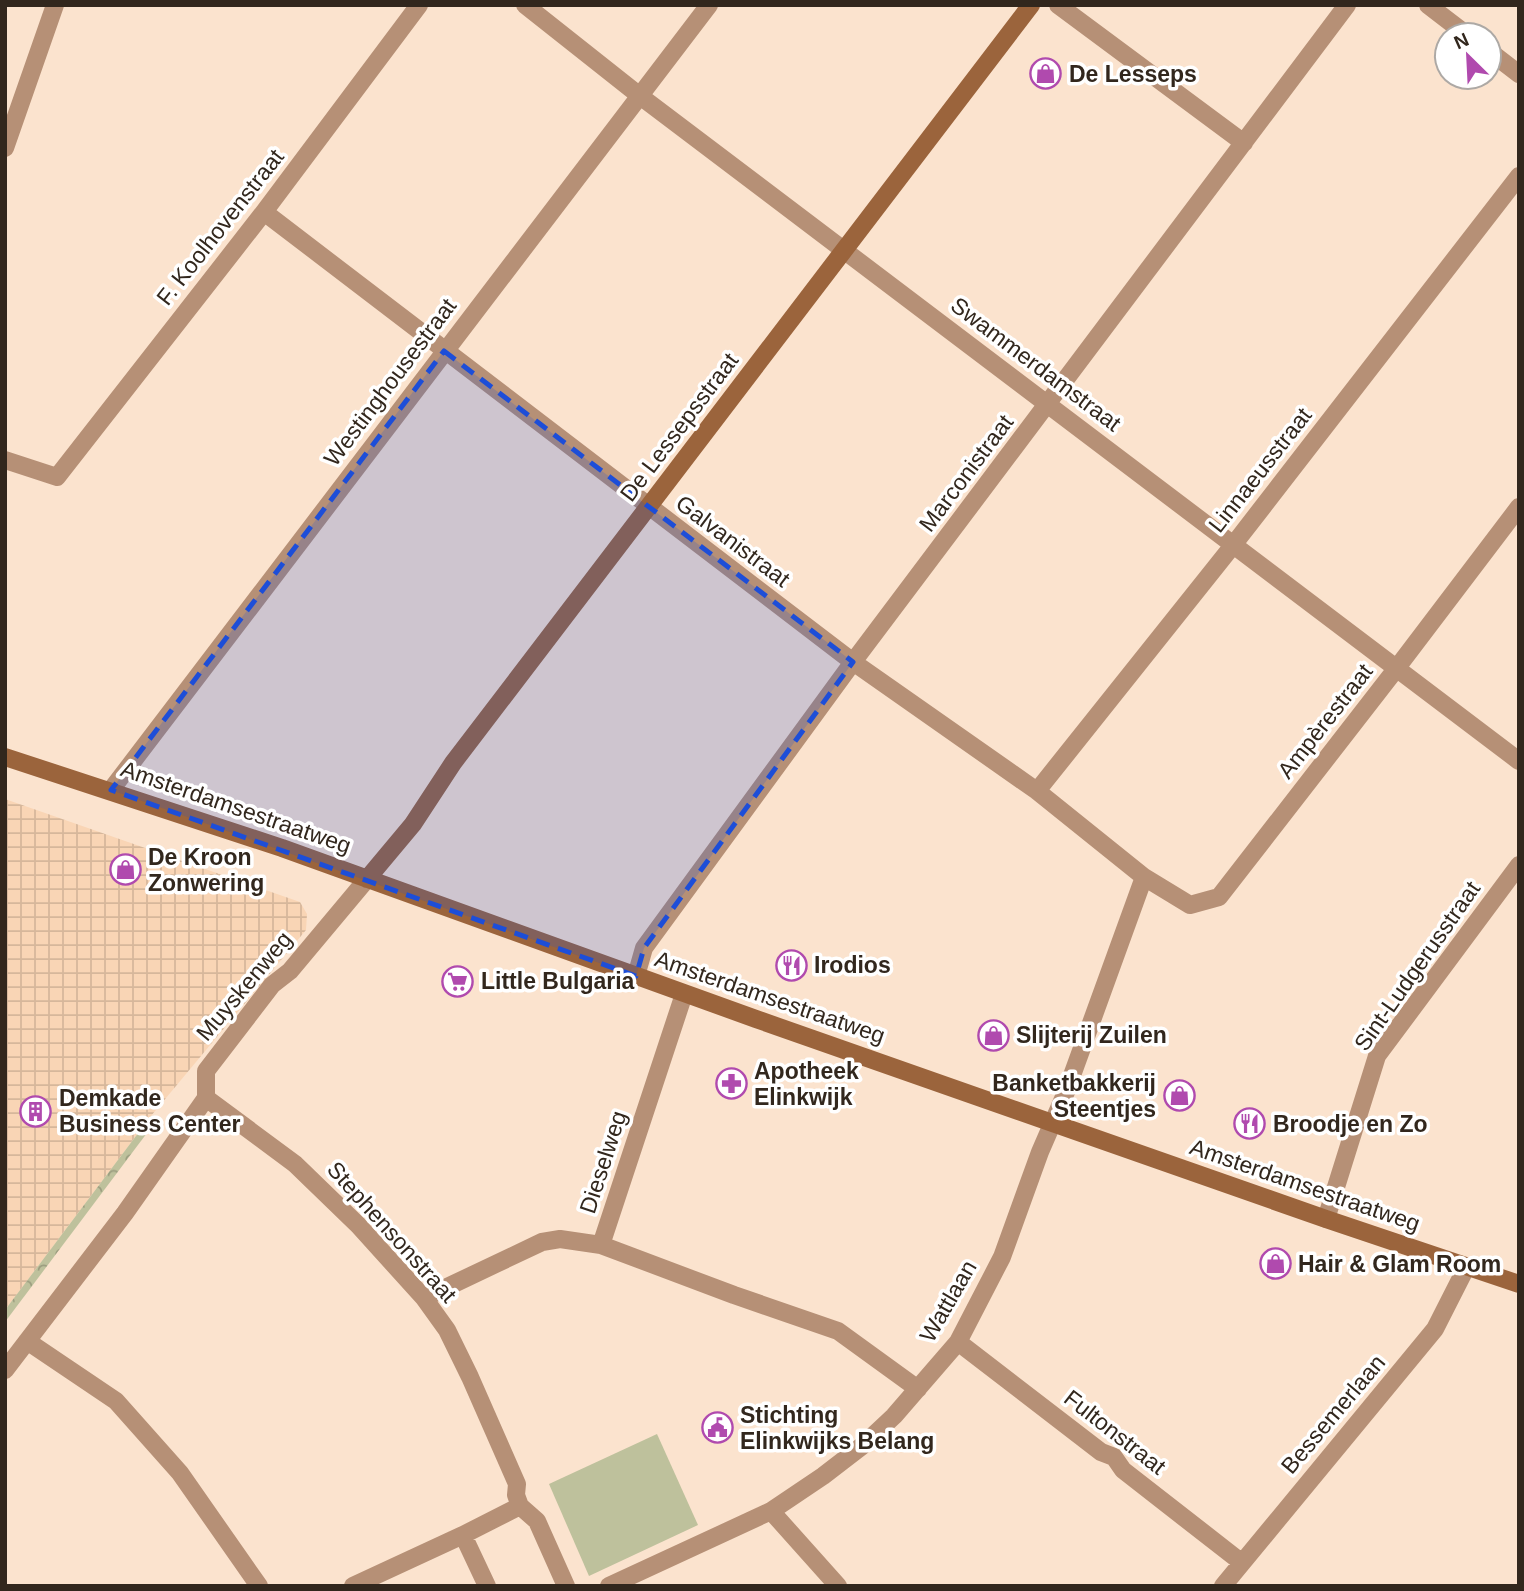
<svg xmlns="http://www.w3.org/2000/svg" width="1524" height="1591" font-family="Helvetica,sans-serif">
<style>
.industrial{fill:url(#industrial-grid)}
.green{fill:#bec19c}
.forest{fill:url(#forest-crowns)}
.lines{fill:none;stroke-linecap:round;stroke-linejoin:round}
.street{stroke:#b69076;stroke-width:18}
.secondary{stroke:#9b643c;stroke-width:18}
.marked{fill:#1d4ed8;fill-opacity:0.2;stroke:#1d4ed8;stroke-width:5;stroke-dasharray:14 9;stroke-linejoin:round}
.labels{text-anchor:middle;dominant-baseline:central;stroke-width:7;stroke-linejoin:round;paint-order:stroke}
.poi-label{font-size:23px;font-weight:bold;fill:#32271d;stroke:#fff;text-anchor:start}
.street-label{font-size:23px;fill:#32271d;stroke:#fff}
</style>
<defs>
<pattern id="industrial-grid" width="8" height="8" patternUnits="userSpaceOnUse" patternTransform="scale(1.75)"><rect width="8" height="8" fill="#f9d5b5"/><path d="M0 4h8M4 0v8" fill="none" stroke="#d6b79b"/></pattern>
<pattern id="forest-crowns" width="20" height="18" patternUnits="userSpaceOnUse" patternTransform="scale(1.75)"><rect width="20" height="18" fill="#bec19c"/><path d="M2 6a3 3 0 1 1 6 0M12 15a3 3 0 1 1 6 0" fill="none" stroke="#9b9d7f"/></pattern>
</defs>
<rect width="100%" height="100%" fill="#fbe3ce"/>
<path class="industrial" d="M5,799L300,902L307,914L306,930L151,1116L5,1310Z"/>
<path class="green" d="M657,1434L698,1525L589,1576L549,1484Z"/>
<path class="forest" d="M151,1116L159,1117L5,1322V1310Z"/>
<g class="lines">
<path class="street" d="M525,5L640,96L1519,761
M1058,5L1244,143
M1428,5L1467,35
M1489,51L1519,74
M5,148L55,5
M264,212L853,662L1037,791L1144,877L1190,905L1219,897L1396,669L1519,507
M5,460L57,477L264,212L419,5
M111,790L709,5
M1037,791L1234,544L1519,176
M636,976L644,948L853,662L1347,5
M206,1098L295,1164L358,1225L424,1298L447,1330L470,1377L517,1484L516,1495L520,1506L537,1521L566,1586
M1326,1219L1377,1056L1519,865
M601,1245L734,1295L838,1331L918,1389
M424,1298L542,1242L560,1239L601,1245L684,994
M27,1341L116,1401L180,1473L259,1586
M958,1342L1101,1452L1114,1457L1123,1470L1241,1562
M5,1370L125,1213L206,1098V1071L272,985L290,971L367,879
M771,1511L838,1586
M353,1586L463,1535
M487,1586L463,1535L520,1506
M609,1586L771,1511L823,1476L862,1446L894,1416L958,1342L1002,1257L1040,1152L1066,1092L1144,877
M1223,1586L1435,1329L1467,1266"/>
<path class="secondary" d="M5,757L282,848L756,1019L1326,1219L1519,1284
M367,879L413,824L453,763L1031,5"/>
</g>
<path class="marked" d="M444,351L853,662L644,948L636,976L111,790Z"/>
<defs>
<symbol id="shop-ring" viewBox="-11 -11 22 22"><circle r="9.5" fill="#fff" stroke="#b04aae" stroke-width="1.5"/><path d="M-5-2.5h2.3a2.7 3.5 0 0 1 5.4 0H5L5.5 6h-11ZM-1.5-2.5h3a1.5 2.3 0 0 0-3 0Z" fill="#b04aae"/></symbol>
<symbol id="restaurant-ring" viewBox="-11 -11 22 22"><circle r="9.5" fill="#fff" stroke="#b04aae" stroke-width="1.5"/><path d="M-5-6h1v4h1v-4h1v4h1v-4h1v5L-1.5 .5V6h-2V.5L-5-1ZM5-6V6H3V1.5H1.5Q1.5-4 5-6Z" fill="#b04aae"/></symbol>
<symbol id="supermarket-ring" viewBox="-11 -11 22 22"><circle r="9.5" fill="#fff" stroke="#b04aae" stroke-width="1.5"/><path d="M-6-5.5h2.5l.6 2H6L4.5 2H-2.5L-4.4-4H-6ZM-1.5 3.2a1.3 1.3 0 1 0 .1 0ZM3 3.2a1.3 1.3 0 1 0 .1 0Z" fill="#b04aae"/></symbol>
<symbol id="pharmacy-ring" viewBox="-11 -11 22 22"><circle r="9.5" fill="#fff" stroke="#b04aae" stroke-width="1.5"/><path d="M-2-6h4v4h4v4h-4v4h-4v-4h-4v-4h4Z" fill="#b04aae"/></symbol>
<symbol id="building-ring" viewBox="-11 -11 22 22"><circle r="9.5" fill="#fff" stroke="#b04aae" stroke-width="1.5"/><path d="M-4-6H4V6H1V3H-1V6H-4ZM-2.5-4.3h1.7v1.8h-1.7ZM.8-4.3h1.7v1.8H.8ZM-2.5-1h1.7V.8h-1.7ZM.8-1h1.7V.8H.8Z" fill="#b04aae"/></symbol>
<symbol id="civic-ring" viewBox="-11 -11 22 22"><circle r="9.5" fill="#fff" stroke="#b04aae" stroke-width="1.5"/><path d="M-.6-6.5H3V-4.5H.6V-3L4-1V1h2V6H-6V1h2V-1L-.6-3ZM-1.2 2.5V6h2.4V2.5Z" fill="#b04aae"/></symbol>
</defs>
<g fill-rule="evenodd">
<use href="#shop-ring" x="1028" y="56" width="35" height="35"/>
<use href="#shop-ring" x="108" y="852" width="35" height="35"/>
<use href="#restaurant-ring" x="774" y="948" width="35" height="35"/>
<use href="#supermarket-ring" x="440" y="964" width="35" height="35"/>
<use href="#shop-ring" x="976" y="1018" width="35" height="35"/>
<use href="#pharmacy-ring" x="714" y="1066" width="35" height="35"/>
<use href="#shop-ring" x="1162" y="1078" width="35" height="35"/>
<use href="#building-ring" x="18" y="1094" width="35" height="35"/>
<use href="#restaurant-ring" x="1232" y="1106" width="35" height="35"/>
<use href="#shop-ring" x="1258" y="1246" width="35" height="35"/>
<use href="#civic-ring" x="700" y="1410" width="35" height="35"/>
</g>
<g class="labels">
<g class="poi-label">
<text x="1069" y="74">De Lesseps</text>
<text x="148" y="857">De Kroon<tspan x="148" dy="26">Zonwering</tspan></text>
<text x="814" y="965">Irodios</text>
<text x="481" y="981">Little Bulgaria</text>
<text x="1016" y="1035">Slijterij Zuilen</text>
<text x="754" y="1071">Apotheek<tspan x="754" dy="26">Elinkwijk</tspan></text>
<text x="1156" y="1083" text-anchor="end">Banketbakkerij<tspan x="1156" dy="26">Steentjes</tspan></text>
<text x="59" y="1098">Demkade<tspan x="59" dy="26">Business Center</tspan></text>
<text x="1273" y="1124">Broodje en Zo</text>
<text x="1298" y="1264">Hair &amp; Glam Room</text>
<text x="740" y="1415">Stichting<tspan x="740" dy="26">Elinkwijks Belang</tspan></text>
</g>
<g class="street-label">
<text transform="translate(220 227) rotate(-52)">F. Koolhovenstraat</text>
<text transform="translate(1036 364) rotate(37)">Swammerdamstraat</text>
<text transform="translate(390 382) rotate(-53)">Westinghousestraat</text>
<text transform="translate(679 427) rotate(-53)">De Lessepsstraat</text>
<text transform="translate(1260 470) rotate(-52)">Linnaeusstraat</text>
<text transform="translate(966 473) rotate(-53)">Marconistraat</text>
<text transform="translate(733 541) rotate(37)">Galvanistraat</text>
<text transform="translate(1325 721) rotate(-52)">Ampèrestraat</text>
<text transform="translate(236 807) rotate(19)">Amsterdamsestraatweg</text>
<text transform="translate(1417 966) rotate(-55)">Sint-Ludgerusstraat</text>
<text transform="translate(244 986) rotate(-50)">Muyskenweg</text>
<text transform="translate(770 997) rotate(19)">Amsterdamsestraatweg</text>
<text transform="translate(603 1162) rotate(-72)">Dieselweg</text>
<text transform="translate(1305 1185) rotate(19)">Amsterdamsestraatweg</text>
<text transform="translate(392 1232) rotate(48)">Stephensonstraat</text>
<text transform="translate(948 1301) rotate(-60)">Wattlaan</text>
<text transform="translate(1333 1414) rotate(-50)">Bessemerlaan</text>
<text transform="translate(1115 1432) rotate(38)">Fultonstraat</text>
</g>
</g>
<rect width="1524" height="1591" fill="none" stroke="#32271d" stroke-width="14"/>
<g transform="translate(1468 56) rotate(336)"><circle r="33" fill="#ffffff" stroke="#ada9a5" stroke-width="2"/>
<path d="M0-5L12 26L0 18L-12 26Z" fill="#b04aae"/>
<text y="-10" font-size="19" font-weight="bold" text-anchor="middle" fill="#32271d">N</text>
</g>
</svg>
